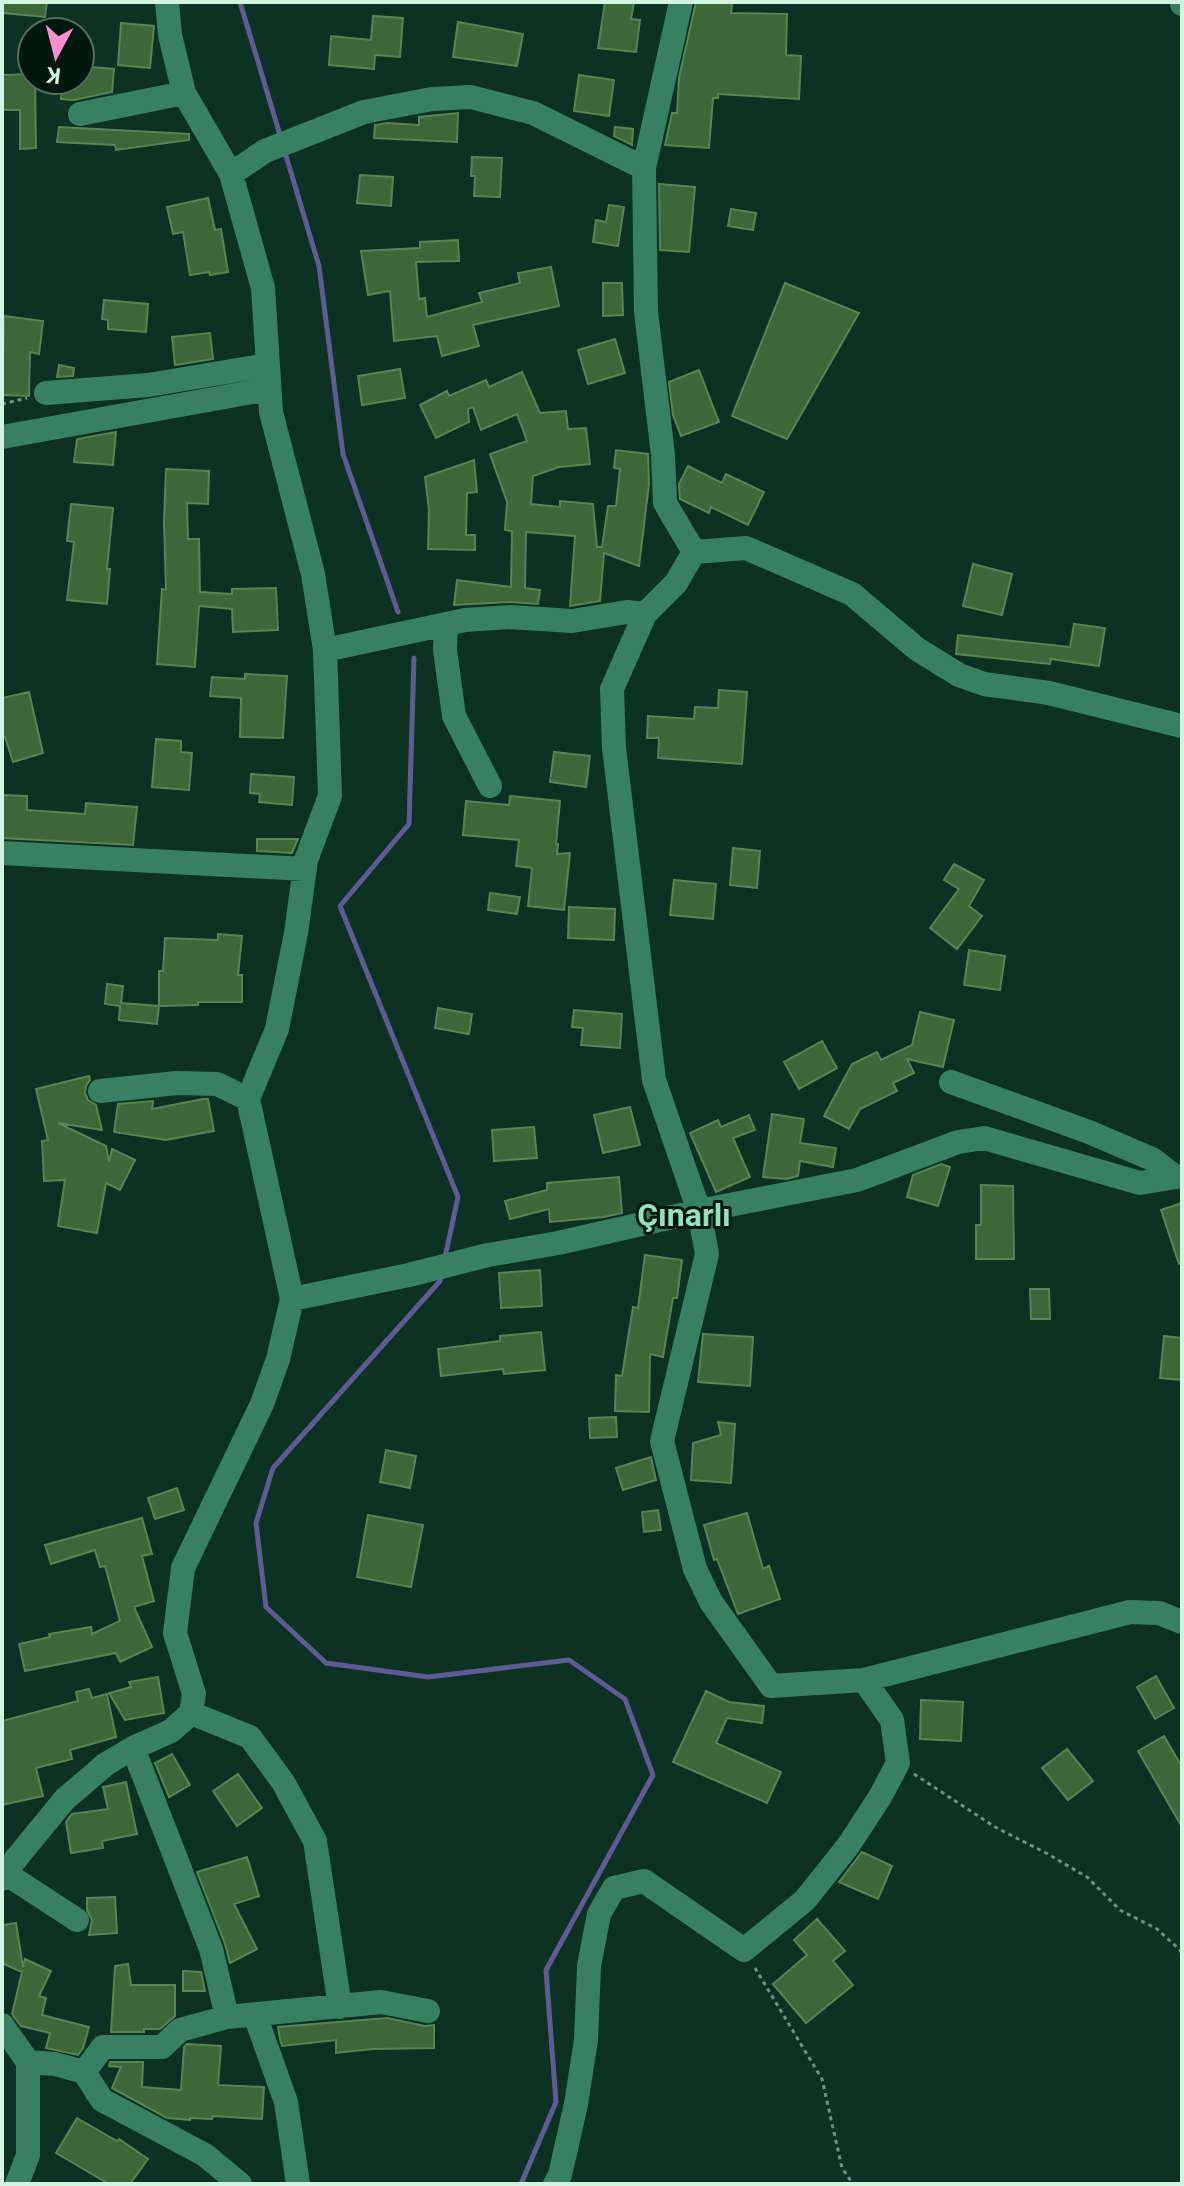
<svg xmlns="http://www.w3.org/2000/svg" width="1184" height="2186" font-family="Roboto,sans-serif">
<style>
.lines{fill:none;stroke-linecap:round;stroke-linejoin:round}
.stream{stroke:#5c5c93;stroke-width:5}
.building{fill:#3c6839;stroke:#578454;stroke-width:2}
.path{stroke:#6d9281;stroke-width:3;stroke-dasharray:4 4;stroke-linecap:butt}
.minor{stroke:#388061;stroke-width:24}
.labels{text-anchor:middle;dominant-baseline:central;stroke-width:6;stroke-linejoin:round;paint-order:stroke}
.quarter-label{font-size:32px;font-weight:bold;fill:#98e1be;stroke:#00180d}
</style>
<rect width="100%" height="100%" fill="#0b3222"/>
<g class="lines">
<path class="stream" d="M240,2L280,135
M284,149L319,266L343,454L398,612
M414,658L409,824L340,906L458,1197L445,1257
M441,1275L440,1281L273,1468L256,1523L266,1607L326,1663L428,1677L569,1660L625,1699L653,1775L546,1970L556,2102L521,2184"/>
</g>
<path class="building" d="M3,2H47L45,17L3,13Z
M605,2H634L631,19L640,20L636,52L598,48Z
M696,2H732L731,13L787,14L786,55L801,56L799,99L718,94V98H713L709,148L665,145L672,113H677L679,78Z
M373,16L403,18L400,57L375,55L374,69L329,65L331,36L371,40Z
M458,22L523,34L517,66L453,57Z
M121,23L154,26L150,68L118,65Z
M80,66L114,69L112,92L74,100L61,99L63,80H80Z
M32,74V80H35L36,148L20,149V110H2V75Z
M579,75L614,80L609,116L574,111Z
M458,113L457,142L374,138L375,125L387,123L419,125V117Z
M59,127L189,134V140L116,150L115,145L57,142Z
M615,127L633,129L632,145L614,136Z
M472,157L502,158L500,197L474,196L475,176H471Z
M360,175L393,177L391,206L357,203Z
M659,184L695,187L689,252L660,250Z
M208,198L215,230L221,229L228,272L210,275L209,272L190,275L183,232L173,234L167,207Z
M609,205L624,207L618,246L593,242L596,220L606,222Z
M731,209L756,213L753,230L728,226Z
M458,240L459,261L416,262L419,299L425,298L427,317L482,302L479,293L520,283L518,273L551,267L559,306L473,325L479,346L442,356L437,336L394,341L390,291L368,295L361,251L420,248V242Z
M603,283H622L623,315L603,316Z
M785,283L859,313L787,439L732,416Z
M104,300L148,304L146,332L108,329V320L102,319Z
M4,316L43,321L39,354L30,352L29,396L2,395Z
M210,333L213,359L175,365L172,337Z
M615,339L625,373L588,384L578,350Z
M59,365L74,368L73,376L57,377Z
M400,369L405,398L362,405L358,376Z
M699,370L719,422L681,436L673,415L669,382Z
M522,372L540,413L566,411L568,429L586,428L590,464L559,467L533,476L531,504L560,507V501L593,504L597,547H602L608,506H616L620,469L614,468L616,450L648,454L649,484L639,566L604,553L600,601L570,606L575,536L526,532L525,588L540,590L538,604L509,602L454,605L457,580L511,587L512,531L505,530L507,502L490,454L527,441L517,414L481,430L473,407L468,409L469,422L436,438L420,405L447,391L449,396L486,380L489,387Z
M116,432L113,465L74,462L77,439Z
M474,460L477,492L467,493L466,535H475V550L428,549L429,510L425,477Z
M688,466L722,483L726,474L764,492L748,525L711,507L709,513L680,499L679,484Z
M166,469L209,471L208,504L187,503L188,539H199L200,592L232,594V589L276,588L278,630L233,632L232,609L199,606L195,667L157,664L162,589L166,590L164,521Z
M71,504L113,508L107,569H110L107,604L67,600L74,542L67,541Z
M973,564L1012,574L1002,615L963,606Z
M1074,624L1105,628L1099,666L1051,659L1050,664L956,654L958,635L1070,647Z
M245,674L287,676L283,738L240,737L241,698L210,696L212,677L245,679Z
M719,690L747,692L742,764L658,758L659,738H647L648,716L694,719L695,707L718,708Z
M29,692L43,753L13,762L5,737L2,738V698Z
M156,739L181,741V752L192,753L189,790L152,787Z
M554,752L590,756L586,787L550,782Z
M251,774L294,777L292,805L259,802L260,794L250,793Z
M2,795L27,796V810L85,814L86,803L137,807L133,845L2,838Z
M510,796L560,801L556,844H558L557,854L570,853L564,910L528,906L532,868L516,866L519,840L463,835L466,801L509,805Z
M257,839H298L292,853L257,851Z
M733,848L760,851L757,888L730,885Z
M954,864L984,880L969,906L982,916L957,949L930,928L959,889L944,880Z
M674,880L716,884L713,919L670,915Z
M490,893L520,897L517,914L488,910Z
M569,907L615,909L614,940L568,938Z
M218,934L242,936L238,975H242V1002H198V1005L159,1006V971H163L165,938L218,940Z
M969,950L1005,956L1000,990L964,985Z
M107,984L123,986L121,1003L159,1006L157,1024L119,1020L120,1006L105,1004Z
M438,1008L472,1014L469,1034L435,1028Z
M574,1010L622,1014L620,1048L581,1045L583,1028L572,1027Z
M920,1012L954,1020L943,1067L907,1059L914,1073L893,1083L897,1091L860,1109L849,1129L824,1116L852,1064L877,1052L881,1060L912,1045Z
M822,1041L837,1068L799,1089L784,1062Z
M89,1076L90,1080L86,1086L85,1093L88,1100L96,1105L102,1130L58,1123L106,1146L109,1162L112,1149L135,1160L120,1190L106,1183L97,1233L58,1226L65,1180L44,1181L42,1141L48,1140L36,1089Z
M203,1099H208L214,1131L166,1140L114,1132L118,1104L153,1101L152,1109Z
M630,1107L640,1145L603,1153L594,1115Z
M772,1114L804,1119L800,1143L836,1148L833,1167L800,1161L798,1176L787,1179L763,1177Z
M749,1115L755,1130L733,1138L750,1177L716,1192L690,1133L718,1120L721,1127Z
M534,1127L537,1158L494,1161L492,1130Z
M941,1164L950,1167L938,1206L907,1197L913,1175Z
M619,1177L622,1213L604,1217L550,1222L549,1209L510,1219L505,1201L547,1190V1183Z
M981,1185L1013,1186L1014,1259H976V1225H981Z
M1182,1203V1263L1179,1264L1161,1210Z
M645,1255L682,1260L677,1298H673L663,1357L650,1354L649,1412L615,1411L616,1375L622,1376L633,1307L638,1308Z
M540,1270L542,1306L501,1308L499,1273Z
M1030,1289H1049L1050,1319H1031Z
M541,1332L545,1370L504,1374L503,1369L441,1376L438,1349L500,1341V1336Z
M703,1334L753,1337L750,1386L698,1382Z
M1164,1336L1182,1338V1380L1160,1378Z
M616,1417L617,1437L590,1438L589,1418Z
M718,1422L735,1424L731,1483L691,1480L693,1443L721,1435Z
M386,1450L416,1456L410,1488L380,1482Z
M651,1457L656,1480L623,1490L616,1468Z
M177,1488L184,1510L155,1519L148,1498Z
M658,1510L661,1530L644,1532L642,1512Z
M747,1513L763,1569L769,1566L780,1599L738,1614L717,1559L714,1560L704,1525Z
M368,1515L423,1525L411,1587L357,1577Z
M142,1518L152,1554L142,1556L154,1601L134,1607L152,1647L120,1662L116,1653L25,1671L19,1644L50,1637L49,1634L91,1627L92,1634L120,1621L105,1566L100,1567L95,1550L51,1564L45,1545Z
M1156,1676L1174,1708L1155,1719L1137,1687Z
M158,1677L164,1713L125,1720L109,1693L131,1687L129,1682Z
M89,1689L92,1698L107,1694L116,1737L70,1750L72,1759L36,1768L43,1796L2,1805V1721L78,1701L76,1692Z
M706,1691L729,1702L764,1706L762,1723L727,1718L716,1743L781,1772L767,1803L673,1762Z
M921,1700L963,1702L961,1741L920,1739Z
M1164,1736L1182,1767V1827L1138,1751Z
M1067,1749L1093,1781L1068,1800L1042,1768Z
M172,1754L190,1785L169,1797L155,1763Z
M238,1774L262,1808L237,1826L213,1791Z
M126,1782L137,1834L102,1841L103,1848L71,1853L66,1822L72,1814L108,1809L103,1787Z
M862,1852L892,1866L878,1899L839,1882Z
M247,1857L259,1896L234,1904L257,1949L230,1963L225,1944L197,1872Z
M115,1897L117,1933L89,1935L92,1920L87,1910V1898Z
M817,1919L845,1951L833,1961L853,1985L806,2023L773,1984L807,1955L794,1940Z
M16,1923L23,1967L25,1959L51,1971L39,1996L46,1998L42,2015L89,2027L83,2048L78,2055L46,2048L50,2033L21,2026L12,2014L22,1972L2,1963V1925Z
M128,1964L131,1985H175V2016L160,2029H144V2032H111L115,1966Z
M183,1971L201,1972L205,1991H183Z
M387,2018L425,2026L434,2025V2048L373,2049L336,2053V2040L282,2046L280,2039L278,2027Z
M187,2044L221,2046L218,2085L264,2087L262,2119L213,2116L212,2119L190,2118V2120L167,2118L112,2088L121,2067L109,2066L110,2062H143L142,2087L181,2090L184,2047Z
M77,2118L117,2141L119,2139L148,2159L130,2184H109L56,2153Z"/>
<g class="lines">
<path class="path" d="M2,404L27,398
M914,1774L995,1827L1046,1853L1087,1877L1120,1910L1157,1929L1180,1950L1182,1955
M755,1968L822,2079L842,2168L853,2184"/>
<path class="minor" d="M681,2L644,168L646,312L663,455L665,503L694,552
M1182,2V4
M80,114L184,93
M231,174L265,151L364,112L432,99L471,97L533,113L644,168
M46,393L148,385L268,365
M2,437L269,389
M694,552L676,583L645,614L612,689L614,748L654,1080L699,1211L707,1254L662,1441L695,1569L711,1602L771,1686L864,1680L1130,1612L1159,1613L1182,1622
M694,552L746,548L852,594L917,649L959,675L984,684L1049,693L1182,726
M446,624L445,650L454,716L490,786
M325,650L465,620L510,617L572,621L627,612L645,614
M2,853L305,869
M951,1082L1089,1132L1152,1159L1174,1176
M100,1091L177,1083L217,1084L248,1099
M292,1299L409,1275L488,1255L558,1243L699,1211L857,1180L958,1142L984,1138L1140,1183L1182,1176
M191,1713L250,1737L283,1782L315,1841L340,2007
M133,1748L211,1949L227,2017
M5,1873L77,1920
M2,1879L10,1866L65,1799L106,1764L133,1748L171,1731L191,1713L194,1694L175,1633L183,1568L262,1404L278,1359L292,1299L248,1099L277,1029L296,933L306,860L330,796L325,650L313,574L271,412L263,288L231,174L184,93L170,35L167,2
M255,2015L286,2102L298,2184
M2,2025L28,2062V2155L17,2184
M28,2062L55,2064L84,2072L102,2100L205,2155L240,2184
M84,2072L103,2047H162L180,2030L227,2017L381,2002L428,2011
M555,2184L560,2175L576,2104L586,2040L589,1966L599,1914L614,1888L644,1881L744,1950L805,1900L848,1846L880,1797L898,1763L892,1720L864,1680"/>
</g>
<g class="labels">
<g class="quarter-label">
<text x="684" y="1215">Çınarlı</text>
</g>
</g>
<rect width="1184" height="2186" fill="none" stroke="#d2f5e2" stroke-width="8"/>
<g transform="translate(56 56) rotate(187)"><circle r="38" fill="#00180d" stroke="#547062" stroke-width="2"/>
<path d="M0-6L14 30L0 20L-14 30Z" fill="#f690d0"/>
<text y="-12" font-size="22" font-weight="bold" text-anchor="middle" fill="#d2f5e2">K</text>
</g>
</svg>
